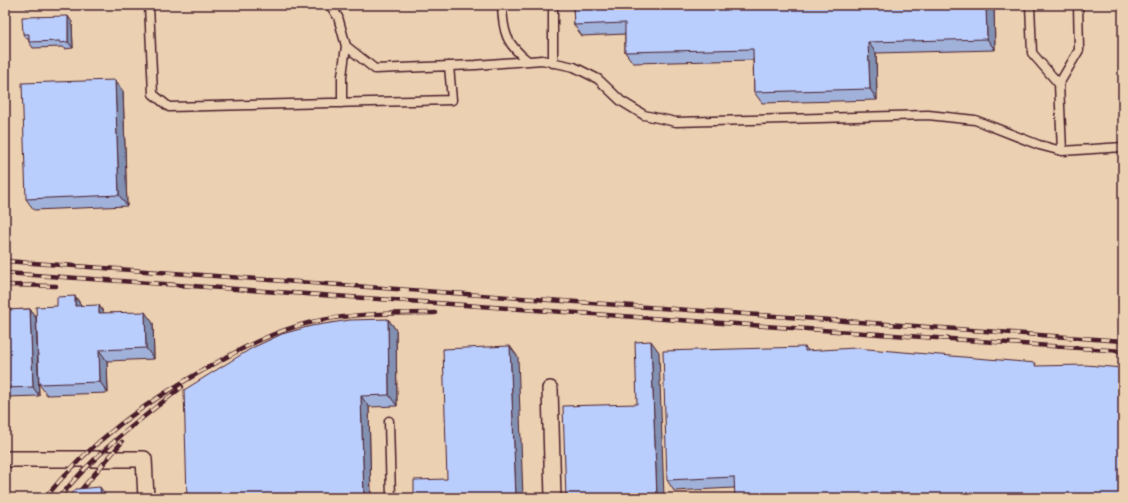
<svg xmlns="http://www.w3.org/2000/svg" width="1128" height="503" font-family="'Gochi Hand',sans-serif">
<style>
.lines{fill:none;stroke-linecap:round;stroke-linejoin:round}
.service-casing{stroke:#4a1f2b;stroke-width:11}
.minor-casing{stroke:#4a1f2b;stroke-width:18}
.service{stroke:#ebd0b2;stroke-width:8}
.minor{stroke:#ebd0b2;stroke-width:15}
.rail-casing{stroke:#4a1f2b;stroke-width:4.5}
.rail{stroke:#ebd0b2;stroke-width:3;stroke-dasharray:9;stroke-linecap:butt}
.wall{fill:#a0b1da;stroke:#4a1f2b}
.shaded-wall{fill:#8290b2;stroke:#4a1f2b}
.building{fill:#bacefe;stroke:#4a1f2b}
</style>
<rect width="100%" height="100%" fill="#ebd0b2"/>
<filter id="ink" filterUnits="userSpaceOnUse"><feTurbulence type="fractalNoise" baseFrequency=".025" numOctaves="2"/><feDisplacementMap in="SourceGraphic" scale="8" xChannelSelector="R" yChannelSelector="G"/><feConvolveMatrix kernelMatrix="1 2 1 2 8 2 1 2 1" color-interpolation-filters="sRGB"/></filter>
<g filter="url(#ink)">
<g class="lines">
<defs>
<path id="service" d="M149,5L153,94L169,107L452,100L449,66
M330,5L338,17L346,46L375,69L476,65L542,60L574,67L598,79L621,101L644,115L676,122L928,115L975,120L1039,145L1062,151L1123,147
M502,5C503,32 506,44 528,61
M553,5V63
M1030,5L1032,53L1059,84
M342,103V76L346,46
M1062,151L1059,84L1079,50L1078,5
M389,421L391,498"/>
<path id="minor" d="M550,389L553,498
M5,459H144L146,498"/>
</defs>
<use href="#service" class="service-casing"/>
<use href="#minor" class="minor-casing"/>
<use href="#service" class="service"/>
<use href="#minor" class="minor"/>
<defs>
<path id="rail" d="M5,261L1123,341
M5,273L1123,351
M5,285L56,286
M45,498C92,440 143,404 207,368C240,349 274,331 312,322C353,313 394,313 435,313
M59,498C93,455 139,420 182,387
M74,498L122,442"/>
</defs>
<use href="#rail" class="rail-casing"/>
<use href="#rail" class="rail"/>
</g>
<path class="wall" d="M24,5H60V7L26,8Z
M573,5H994L995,50L876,53L877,100L762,103L754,92L753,60L633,63L625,52V34L582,36L574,25Z
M72,22L73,48L64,49L62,47L33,48L29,42V39H27L23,34Z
M123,91L127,206L34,210L26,199Z
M75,296L82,306L104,313L153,323L154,359L107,361L108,393L47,395L39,384L57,306Z
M30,309L36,318L39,396L6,397L5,395V310Z
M388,319L396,330L397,406L369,407L371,498H187Z
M805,347L808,350L734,488L674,491L667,480Z"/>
<path class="shaded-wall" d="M986,5H994L995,50L987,39Z
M68,16L72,22L73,48L68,42Z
M868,42L876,53L877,100L870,89Z
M115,80L123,91L127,206L119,195Z
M75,296L82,307L75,306Z
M99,305L106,316L99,313Z
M30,309L36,318L39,396L33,387Z
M145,312L153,323L154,359L146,348Z
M388,319L396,330L397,406L389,395Z
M651,341L659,352L664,498H657Z
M510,346L518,357L523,498H516Z
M99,350L107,361L108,393L100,382Z
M361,396L369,407L371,498H364Z
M100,487L108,498H101Z"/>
<path class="building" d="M573,5H986L987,39L868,42L870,89L754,92L753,49L625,52V23L574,25Z
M68,16V42L60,43V41L29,42V34H23L22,17Z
M115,80L119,195L26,199L22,83Z
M75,296V306L99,305V313L145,312L146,348L99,350L100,382L39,384L36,307L57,306V297Z
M30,309L33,387L5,388V310Z
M388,319L389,395L361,396L364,498H187L184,390L252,348L282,334L311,326L350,320Z
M651,341L657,498H566L563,406L637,404L635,342Z
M510,346L516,498H414V480L447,479L443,349Z
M805,347V351L855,348L1036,363L1035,366L1086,365L1123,368V498H735L734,477L667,480L663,351Z
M100,487L101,498H67L76,489Z"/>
</g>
<rect width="1128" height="503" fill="none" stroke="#ebd0b2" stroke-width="20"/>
<rect x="10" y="10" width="1108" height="483" fill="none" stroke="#4a1f2b" stroke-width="1.5" filter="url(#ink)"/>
</svg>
